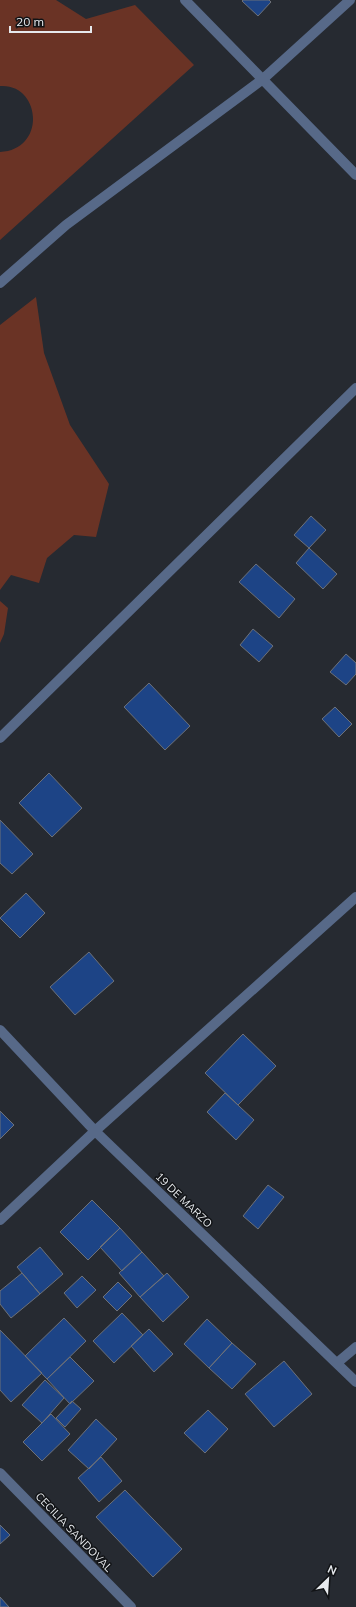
<svg xmlns="http://www.w3.org/2000/svg" width="356" height="1607" font-family="Mulish,sans-serif">
<style>
.green{fill:#6a3325}
.building{fill:#1d4486;stroke:#6d7179}
.lines{fill:none;stroke-linecap:round;stroke-linejoin:round}
.minor{stroke:#576988;stroke-width:10}
.labels{text-anchor:middle;dominant-baseline:central;stroke-width:3;stroke-linejoin:round;paint-order:stroke}
.street-label{font-size:11px;fill:#e6e9ed;stroke:#111316}
</style>
<rect width="100%" height="100%" fill="#262a31"/>
<path class="green" d="M0,0H56L86,19L135,5L194,65L0,240V152C47,150 41,83 0,86Z
M36,297L44,353L70,425L109,484L96,537L74,535L47,558L39,583L11,575L0,590V325Z
M0,601L8,608L4,634L0,643Z"/>
<path class="building" d="M243,0H269L271,2L258,16L242,1Z
M311,516L326,530L309,548L294,535Z
M309,548L337,574L323,589L296,563Z
M256,564L295,599L279,618L239,582Z
M253,629L273,646L259,662L240,645Z
M346,654L356,663V674L346,685L330,672Z
M149,683L190,726L165,750L124,707Z
M335,707L352,724L339,737L322,719Z
M49,773L82,808L52,837L19,803Z
M0,820L33,854L12,874L0,863Z
M26,893L45,913L20,938L0,918Z
M89,952L114,981L75,1015L50,987Z
M243,1034L276,1066L238,1105L205,1073Z
M225,1093L254,1120L236,1140L207,1112Z
M0,1111L14,1125L0,1139Z
M268,1185L284,1197L258,1229L243,1216Z
M92,1200L120,1228L88,1260L60,1232Z
M120,1228L142,1252L122,1271L100,1247Z
M40,1247L63,1274L40,1294L17,1267Z
M142,1252L164,1276L140,1297L119,1273Z
M22,1273L40,1294L11,1318L0,1304V1291Z
M167,1273L189,1297L163,1322L140,1297Z
M82,1276L96,1290L77,1308L64,1293Z
M118,1282L132,1296L117,1311L103,1297Z
M122,1313L143,1335L114,1363L93,1341Z
M64,1318L86,1341L47,1379L25,1356Z
M207,1319L232,1343L209,1368L184,1344Z
M149,1329L173,1354L154,1372L131,1346Z
M0,1330L42,1373L11,1402L0,1390Z
M232,1343L256,1364L232,1389L209,1368Z
M70,1357L94,1381L70,1404L47,1379Z
M284,1361L312,1394L274,1427L245,1394Z
M45,1380L64,1398L42,1423L22,1405Z
M72,1401L81,1409L65,1427L56,1418Z
M208,1410L228,1429L205,1453L184,1433Z
M51,1414L70,1434L42,1461L23,1442Z
M96,1419L117,1439L89,1469L68,1450Z
M101,1457L122,1481L99,1502L78,1478Z
M125,1490L182,1549L153,1577L96,1517Z
M0,1525L10,1535L0,1544Z
M0,1597L9,1607H0Z"/>
<g class="lines">
<path class="minor" d="M185,0L356,175
M0,283L66,225L263,79L350,0
M0,738L356,388
M0,1030L95,1131L356,1382
M0,1220L95,1131L356,897
M337,1363L356,1347
M0,1473L131,1607"/>
</g>
<g class="labels">
<g class="street-label">
<text transform="translate(184 1200) rotate(44)">19 DE MARZO</text>
<text transform="translate(74 1532) rotate(46)">CECILIA SANDOVAL</text>
</g>
</g>
<g transform="translate(328 1579) rotate(25)" stroke="#111316" stroke-width="3" paint-order="stroke">
<path d="M0-3L7 15L0 10L-7 15Z" fill="#e6e9ed"/>
<text y="-6" font-size="11" font-weight="bold" text-anchor="middle" fill="#e6e9ed">N</text>
</g>
<path d="M10 26v6h81v-6" fill="none" stroke="#e6e9ed" stroke-width="2"/>
<text x="16" y="26" font-size="12" fill="#e6e9ed" stroke="#111316" stroke-width="3" paint-order="stroke">20 m</text>
</svg>
